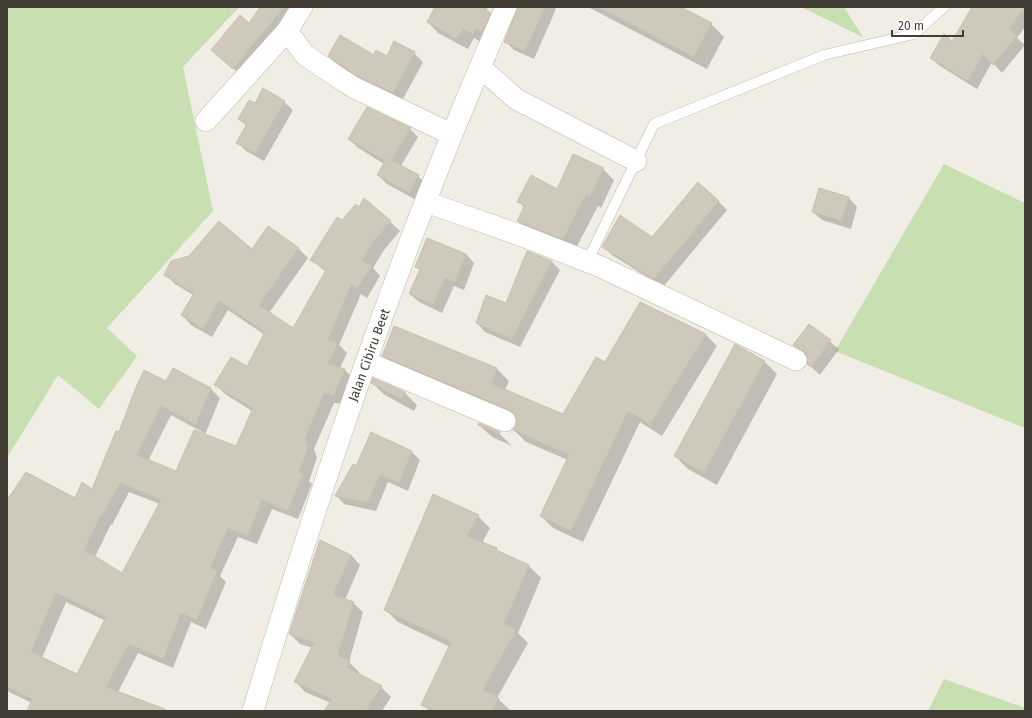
<svg xmlns="http://www.w3.org/2000/svg" width="1032" height="718" font-family="'Fira Sans',sans-serif">
<style>
.green{fill:#c7dfb1}
.shadow{fill:#0003;fill-rule:evenodd}
.building{fill:#cfc9bb;stroke:#c9c1af;fill-rule:evenodd}
.lines{fill:none;stroke-linecap:round;stroke-linejoin:round}
.service-casing{stroke:#bcb8ab;stroke-width:11}
.minor-casing{stroke:#bcb8ab;stroke-width:22}
.service{stroke:#fff;stroke-width:10}
.minor{stroke:#fff;stroke-width:21}
.labels{text-anchor:middle;dominant-baseline:central;stroke-width:3;stroke-linejoin:round;paint-order:stroke}
.street-label{font-size:13px;fill:#413d35;stroke:#fff}
</style>
<rect width="100%" height="100%" fill="#efede4"/>
<path class="green" d="M7,7H239L183,67L213,211L107,328L137,356L99,409L58,375L7,458Z
M801,7H844L863,37Z
M944,164L1025,203V428L835,351Z
M944,679L1025,708V711H928Z"/>
<path class="shadow" d="M262,7H300L242,76L212,50L249,24Z
M436,7H488L486,11L500,24L484,44L474,38L468,49L438,33L428,22Z
M519,7H554L556,9L534,59L514,50L505,41Z
M588,7H678L711,24L724,37L707,69Z
M974,7H1025V27L1017,38L1025,45L1002,73L992,62L977,89L940,66L931,58L952,43Z
M414,53L423,62L402,101L369,85L338,65L329,56L387,57Z
M284,102L293,110L264,161L246,151L237,142L246,126L240,119L255,105Z
M410,129L418,137L401,166L418,176L427,185L418,201L387,184L378,175L384,164L357,147L349,139Z
M603,169L614,180L601,208L598,206L575,250L530,233L518,221L525,208L518,201L558,190Z
M819,190L849,198L857,207L851,229L822,220L813,212Z
M365,199L400,231L384,250L373,268L380,276L367,298L361,294L339,345L347,353L340,368L345,370L354,379L344,404L334,403L314,449L317,458L309,481L312,484L298,519L272,509L257,544L238,537L220,576L226,582L206,629L191,622L173,668L138,653L118,692L161,711H31L32,703L7,691V500L75,499L93,491L119,433L167,382L173,369L211,389L220,398L205,435L236,448L252,411L225,394L216,384L247,368L265,335L228,310L212,337L191,325L182,315L193,295L175,284L166,275L252,251L268,228L299,249L308,258L269,313L293,330L326,272L312,260L342,222L360,208ZM171,415L204,433L176,472L148,461ZM129,492L160,504L122,575L95,557L111,524L112,525ZM66,602L106,621L77,675L42,658Z
M718,201L727,210L663,287L612,255L603,246L652,238Z
M527,252L552,262L560,270L520,347L485,332L477,323L506,304Z
M466,254L474,263L464,290L454,286L442,313L419,302L410,294L421,271L416,266Z
M809,325L839,349L820,375L808,364V357L794,345Z
M394,328L497,369L509,381L505,390L564,416L606,364L705,334L717,346L662,436L640,422L583,542L553,528L541,516L568,460L526,442L514,430L517,426L518,419L395,367L383,355Z
M735,345L765,362L777,374L717,485L688,469L675,456Z
M372,383L404,392L417,405L414,411L385,395Z
M479,425L499,433L512,446L492,437Z
M372,434L412,452L420,460L408,491L388,482L376,511L344,504L336,495L357,468Z
M478,516L490,528L482,543L529,566L541,578L518,633L528,643L497,698L511,711H429L423,704L450,647L398,622L386,610Z
M351,555L360,565L345,600L353,603L363,612L349,662L359,672L358,674L381,687L391,697L382,711H330L331,703L305,692L296,682L313,648L300,644L290,634Z"/>
<path class="building" d="M260,7H284L233,69L211,50L240,15L249,23Z
M435,7H481L491,13L482,32L476,29L473,34L463,29L457,39L427,22Z
M518,7H545L525,51L504,42Z
M598,7H681L712,23L694,57Z
M972,7H1025L1009,29L1017,36L993,65L983,54L968,81L930,58L944,34L952,41Z
M340,35L374,55L376,50L387,56L394,41L415,52L393,93L359,77L328,56Z
M263,88L285,101L255,153L236,143L247,124L238,119L249,100L255,103Z
M367,107L411,128L391,160L419,175L409,193L377,175L385,161L348,139Z
M573,154L604,168L590,197L586,195L563,239L517,221L525,205L517,202L531,175L557,189Z
M698,182L719,201L654,279L602,247L620,215L652,237Z
M819,188L849,197L842,221L812,212Z
M364,198L391,221L374,241L362,260L372,266L357,289L351,285L328,340L338,343L328,364L345,369L334,395L324,393L305,439L308,447L299,472L303,474L288,511L262,500L248,536L228,528L210,568L217,571L197,620L181,613L163,659L129,644L106,687L165,709V711H27L32,699L7,687V500L26,472L75,498L82,482L92,489L116,431L119,432L134,392L144,370L166,381L173,368L211,388L196,425L161,406L137,455L176,471L194,430L236,446L253,408L214,385L231,357L247,366L265,332L219,301L203,329L181,315L194,293L164,275L171,261L189,256L219,221L252,249L268,226L299,248L259,305L293,328L326,270L310,260L337,217L342,220L356,204L359,207ZM120,483L161,500L122,573L93,555L84,551L101,515L102,516ZM56,593L106,617L77,674L31,652Z
M427,238L466,254L455,282L445,278L433,305L409,294L420,269L415,267Z
M527,251L552,261L512,339L476,323L486,295L506,303Z
M640,302L706,334L650,425L628,411L571,531L540,516L569,455L513,430L516,425L517,419L514,414L510,410L382,356L394,326L497,368L492,384L563,414L596,357L605,362Z
M809,324L831,340L811,367L807,364L808,359L806,353L793,345Z
M735,344L765,361L704,473L674,456Z
M373,378L405,392L401,399L371,383Z
M479,423L500,432L499,434L478,425Z
M371,432L412,451L399,483L380,475L368,503L335,496L353,464L356,466Z
M433,494L479,515L467,536L497,548L496,550L529,565L504,624L516,630L483,690L499,698L492,711H435L421,705L451,642L384,610Z
M320,540L351,555L333,595L354,602L338,655L350,661L347,667L382,686L366,711H324L332,699L294,682L314,643L289,634Z"/>
<g class="lines">
<defs>
<path id="service" d="M587,262L654,124L824,55L914,34L944,7"/>
<path id="minor" d="M287,31L305,55L336,76L353,87L451,134
M480,67L516,99L636,161
M206,121L287,31L302,7
M426,202L525,237L601,267L796,360
M366,362L505,421
M253,711C324,472 405,235 506,7"/>
</defs>
<use href="#service" class="service-casing"/>
<use href="#minor" class="minor-casing"/>
<use href="#service" class="service"/>
<use href="#minor" class="minor"/>
</g>
<g class="labels">
<g class="street-label">
<text transform="translate(369 355) rotate(-70)">Jalan Cibiru Beet</text>
</g>
</g>
<rect width="1032" height="718" fill="none" stroke="#413d35" stroke-width="16"/>
<path d="M892 30v6h71v-6" fill="none" stroke="#413d35" stroke-width="2"/>
<text x="898" y="30" font-size="12" fill="#413d35" stroke="#ffffff" stroke-width="3" paint-order="stroke">20 m</text>
</svg>
